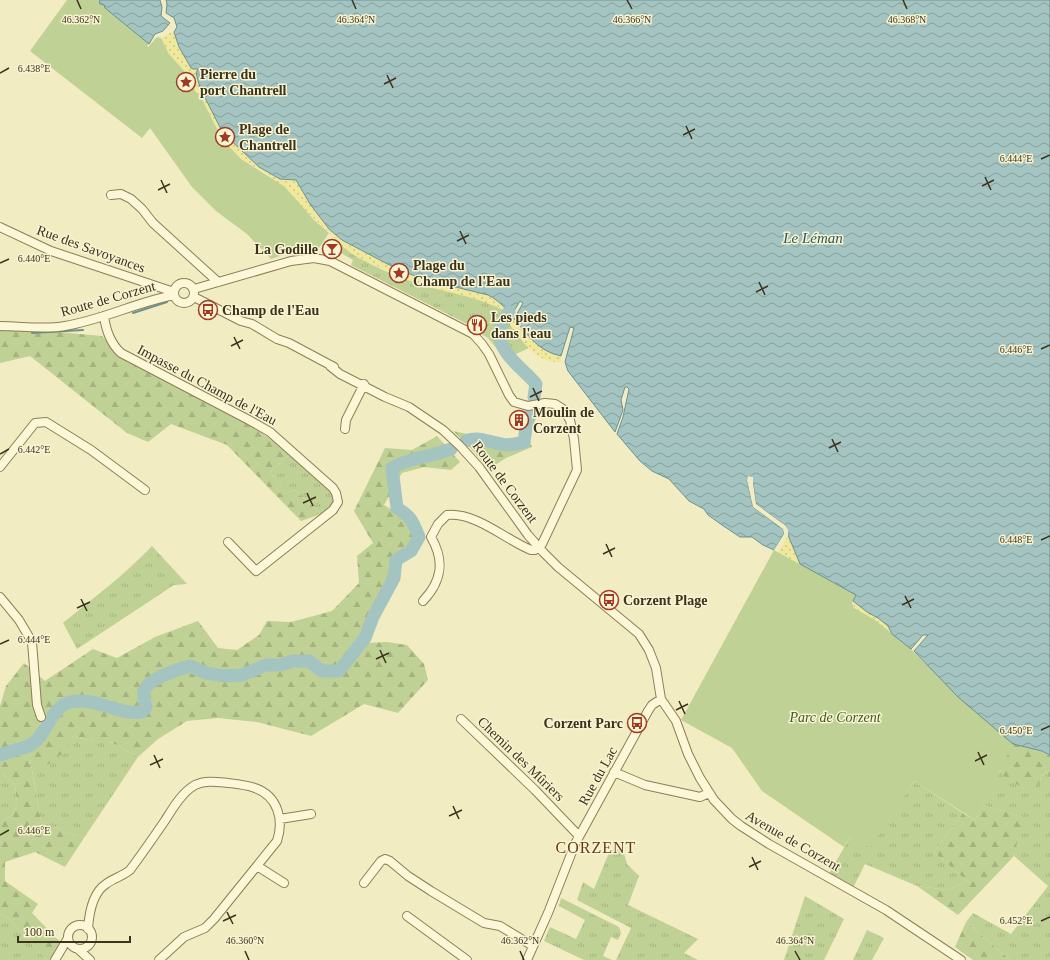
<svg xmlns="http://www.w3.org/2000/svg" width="1050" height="960" font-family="'Times New Roman',serif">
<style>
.grass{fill:url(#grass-tufts)}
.forest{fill:url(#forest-firs)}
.sand{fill:url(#sand-dots)}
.park{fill:#bfd194}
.water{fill:url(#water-waves);stroke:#6a9391}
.pier{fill:#f2ecc2}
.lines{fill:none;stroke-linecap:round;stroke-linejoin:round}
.stream{stroke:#6a9391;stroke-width:2}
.river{stroke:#a4c4c1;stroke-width:13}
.minor-casing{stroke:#8d7e57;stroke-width:10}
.minor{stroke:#fcf7d6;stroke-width:8}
.ticks{fill:none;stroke:#3c321d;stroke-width:1.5}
.labels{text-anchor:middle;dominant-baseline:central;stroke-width:3;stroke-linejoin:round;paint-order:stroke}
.poi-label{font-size:14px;font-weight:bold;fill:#3c321d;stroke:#f8f4d2;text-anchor:start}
.street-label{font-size:14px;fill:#3c321d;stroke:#f8f4d2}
.park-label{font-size:14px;font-style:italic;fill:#415a21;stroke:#f8f4d2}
.water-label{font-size:15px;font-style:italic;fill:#2b575d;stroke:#f8f4d2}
.quarter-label{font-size:16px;letter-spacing:1px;fill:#6c3918;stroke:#f8f4d2}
.ticks-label{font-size:10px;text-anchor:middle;fill:#3c321d;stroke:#f8f4d2;stroke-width:3;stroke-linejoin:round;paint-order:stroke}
</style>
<defs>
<pattern id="grass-tufts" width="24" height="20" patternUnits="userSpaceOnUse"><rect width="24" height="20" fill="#bfd194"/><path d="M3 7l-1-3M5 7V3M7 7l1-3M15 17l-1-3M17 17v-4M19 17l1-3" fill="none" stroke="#a5b47f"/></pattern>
<pattern id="forest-firs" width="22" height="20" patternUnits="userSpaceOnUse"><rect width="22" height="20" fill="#bfd194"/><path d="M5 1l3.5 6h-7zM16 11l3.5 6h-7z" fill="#a5b47f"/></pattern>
<pattern id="sand-dots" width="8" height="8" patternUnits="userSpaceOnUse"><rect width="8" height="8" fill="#f0e99c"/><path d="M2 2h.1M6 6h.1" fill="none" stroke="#cfc886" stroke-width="1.8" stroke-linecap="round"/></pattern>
<pattern id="water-waves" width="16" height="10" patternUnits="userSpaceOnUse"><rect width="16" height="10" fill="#a4c4c1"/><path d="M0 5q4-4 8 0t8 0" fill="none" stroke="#87a09c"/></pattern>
</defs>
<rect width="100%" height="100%" fill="#f2ecc2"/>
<path class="grass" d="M342,246C363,262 389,274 414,282C443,292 493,296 514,319L510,325L529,348L505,359L488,338L480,333L485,324L474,317L469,325L351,265L353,260L341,253Z
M290,454L329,489L334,496L335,503L321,514L295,490L282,495L276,489L281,486L270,472Z
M152,546L187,584L174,585L77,649L63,623C93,598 125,575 152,546Z
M70,736L94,741H109L138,757L84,838L62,831L41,821L30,758L49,765Z
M1000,770L1005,777L1040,782L1041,776L1048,772L1050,778V960H1010L966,922L973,913L1011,934L1048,886L1014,856L1022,817L982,805Z
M0,773H2L15,785L17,804L13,815L0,823Z
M914,781L963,813L934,852L967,881L947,890L917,886L865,864L853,888L829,874L850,837L870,847Z
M617,845L623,850L627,864L639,876L628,905L698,939L684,953L698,960H616L631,928L577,900L583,882L594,889L609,853Z
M805,896L844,919L824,960H784Z
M561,898L619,927L621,933L618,940L611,937L603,956L612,960H584L544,941L550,927L576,939L585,920L559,906Z
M0,914L9,919L47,960H0Z
M867,930L884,938L872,960H853Z"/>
<path class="forest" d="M0,330L58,332L102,336L121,356L246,421L290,454L270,472L281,486L276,489L282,495L295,490L321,514L301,521L227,445L171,424L148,442L127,433L30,356L0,363Z
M537,406L528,437L532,447L506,458L489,469L467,444L453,431L499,440H518L528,407Z
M437,436L460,462L451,470L424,467L402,473L384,505L406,518L415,537L408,548L365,643L387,642L407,645L424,664L428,680L398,713L364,704L311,736L257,722L218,718L187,721L158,739L138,757L109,741H94L70,736L68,749L48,765L30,759L41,821L62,831L84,838L65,867L35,852L5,862V881L38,904L32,913L61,943L50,960H47L9,919L0,914V823L13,815L17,804L15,785L2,773H0V706L6,686L24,663L45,681L93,649L117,658L155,637L198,621L218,648L237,650L259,635L267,621L291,622L332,611L359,583L357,556L373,543L354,511L385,448L412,450Z
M923,662L1042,751L1050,755V778L1047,772L1041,776L1040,782L1035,790L1028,791L1005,777Z
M982,805L1023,817L1014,856L958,915L917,886L947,890L967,881L934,852L963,813L975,820Z
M966,922L1010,960H973L955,947Z"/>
<path class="sand" d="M174,32L179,47L188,64L198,69L280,179L296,180L310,204L342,240L397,269L423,279L488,295L495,299L506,309L505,311C482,299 457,294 432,288C412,282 393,274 374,265C362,260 347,253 339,242L265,173L241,159L222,139L203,101L185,78L186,73L169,54L161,38L170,33Z
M514,319C528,335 540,351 561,356V362C537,364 523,342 510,325V322Z
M788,535L800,564L778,552Z
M853,601L888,626L892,634L875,620L854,608Z"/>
<path class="park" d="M67,0H98L148,42L149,44L147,46L148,47L157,37L161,38L169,54L186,73L185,78L203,101L222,139L241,159L285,187L314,220L329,233L317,251L290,253L271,259L247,234L216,211L192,187L150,128L142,138L30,51Z
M774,550L856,595L852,603L854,608L875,620L911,649L958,697L1013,744L975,820L914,781L870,848L850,837L844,847L762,791L732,748L681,720Z"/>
<path class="water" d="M100,0H160L162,7L161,16L170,23L163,31L155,34L149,44L105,8L104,5L100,4L99,1Z
M166,0H1050V755L1042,751L1013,744L958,697L914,651L928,635H923L911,649L892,634L888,626L878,618L867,612L853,601L856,595L800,564L788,535L786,526L756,504L753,483L750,476L747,480L753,507L783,529L784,534L774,550L763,545L752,537H740L722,525L708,515L704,509L689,501L669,479L652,471L640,461L617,434L623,417L629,389L627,387H625L621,400L623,410L615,432L568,371L565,362L574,328L570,327L561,356C538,351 529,336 514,319L523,303L520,301L511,316C505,307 498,300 488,295L423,279L397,269L342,240L329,229L310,204L296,180L280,179L259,167L223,133L200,88L196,73L198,69H193L191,68L179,47L174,32L177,27L174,18L166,13L167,4Z"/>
<path class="pier" d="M748,476L753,477V483L756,504L786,526L788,530V535L787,537L786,534L776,550H774L784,534L783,529L753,507L747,480Z"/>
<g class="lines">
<path class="stream" d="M133,313L167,302
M32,333L83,330"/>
<path class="river" d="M509,312C506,317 501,323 500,329C496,352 524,369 536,384L534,397
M466,441C479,436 489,442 501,444C510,446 516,444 524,442L526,428L532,408
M0,755C8,752 26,748 32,744C47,735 51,707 70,702C96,696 118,716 142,712L146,707C145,703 143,696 144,691C148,678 178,670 190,666L206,673L225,676L242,675L266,665H281L293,661H309L322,671H339L365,638L373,617L394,578L396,560L411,551L419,537C413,522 412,517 397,508L392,468C410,457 432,457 451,449"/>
<defs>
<path id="minor" d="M111,195L121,194L131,199L142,209L153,223L218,282
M0,227L51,251L174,292
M174 293a10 10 0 1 1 20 0a10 10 0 1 1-20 0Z
M194,289L291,261L314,258L330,261L473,334L482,344L489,354L509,395L514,402L528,406L545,403L555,404L563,409L570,420L574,439L577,470L542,544L535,550H531C506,540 476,512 447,515L438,524L431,537C445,561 442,581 423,601
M194,297L241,321L252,324L277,339L289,343L334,367
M104,316C106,331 110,343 121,353L249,420L270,432L333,488L336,493L338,502L333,510L256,571L228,542
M0,326C21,326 44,330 65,326C102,320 137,302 174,295
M330,366L340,374L385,397L409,407L443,430L460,446L479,467L528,535L543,552L558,567L639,634L649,650L656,668L661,699L676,721L688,754L700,778L714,800L732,819L741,826L769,844L886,910L961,960
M345,429L346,420L364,384
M0,467L35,423L46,422L91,450L145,490
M0,597L19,620L32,642L37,705L41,717
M461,719L535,790L579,836
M614,772L645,785L700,797L709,793
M280,819L311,814
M257,866L284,883
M364,883L381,861L385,859L390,861L408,876L431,891L484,923L500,926L533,946
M407,916L467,960
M68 937a12 12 0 1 1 24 0a12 12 0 1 1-24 0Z
M88,929C89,914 92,893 106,884C114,878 123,876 130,870C142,854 153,838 164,822C172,810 181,793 195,785C206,780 217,782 228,783C237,784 247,785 255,788C278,796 284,820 277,841L214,919L205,928L184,937L159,960
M78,949L90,960
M55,960L68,938
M527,960L548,913L575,844L648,711L652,705L661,699"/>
</defs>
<use href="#minor" class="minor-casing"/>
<use href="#minor" class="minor"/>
</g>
<path class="ticks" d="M77,0L81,9M352,0L356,9M627,0L632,9M903,0L907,9M0,73L9,68M387,75L393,88M384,84L396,78M686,126L692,139M683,135L695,129M1041,159L1050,155M985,177L991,190M161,180L167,193M982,186L994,180M158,190L170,184M460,231L466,244M457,241L469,235M0,263L9,259M759,282L765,295M756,292L768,286M234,337L240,349M231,346L243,340M1041,349L1050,345M533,388L539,401M530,397L542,391M832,439L838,452M829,448L841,442M0,454L9,449M307,493L313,506M303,503L316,497M1041,540L1050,536M606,544L612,557M603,554L615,548M905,596L911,608M81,599L87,611M902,605L914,599M77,608L90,602M0,644L9,640M380,650L386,663M376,659L389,653M679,701L685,714M676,710L688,704M1041,730L1050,726M978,752L984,765M154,755L160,768M975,761L987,755M150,765L163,759M453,806L459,819M449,816L462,810M0,835L9,830M752,857L758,870M749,867L761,861M227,912L233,924M223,921L236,915M1041,921L1050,917M245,951L249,960M520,951L524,960M795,951L800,960"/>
<defs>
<symbol id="sight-ring" viewBox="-11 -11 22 22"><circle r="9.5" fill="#f8f4d2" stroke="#a23922" stroke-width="1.5"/><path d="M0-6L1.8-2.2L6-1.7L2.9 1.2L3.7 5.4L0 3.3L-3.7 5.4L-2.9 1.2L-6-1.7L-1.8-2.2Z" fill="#a23922"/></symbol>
<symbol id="bar-ring" viewBox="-11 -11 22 22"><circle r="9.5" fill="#f8f4d2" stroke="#a23922" stroke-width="1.5"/><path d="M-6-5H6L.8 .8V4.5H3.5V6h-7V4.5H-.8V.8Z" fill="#a23922"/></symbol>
<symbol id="bus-ring" viewBox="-11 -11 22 22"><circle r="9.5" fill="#f8f4d2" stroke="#a23922" stroke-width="1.5"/><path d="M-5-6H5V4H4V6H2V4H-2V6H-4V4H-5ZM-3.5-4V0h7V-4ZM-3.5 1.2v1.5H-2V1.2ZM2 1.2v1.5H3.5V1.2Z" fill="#a23922"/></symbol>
<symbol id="restaurant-ring" viewBox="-11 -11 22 22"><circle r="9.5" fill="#f8f4d2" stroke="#a23922" stroke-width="1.5"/><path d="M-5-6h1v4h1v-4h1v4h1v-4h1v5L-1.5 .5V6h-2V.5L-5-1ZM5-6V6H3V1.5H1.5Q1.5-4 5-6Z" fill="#a23922"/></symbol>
<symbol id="building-ring" viewBox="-11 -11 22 22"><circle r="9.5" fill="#f8f4d2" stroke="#a23922" stroke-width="1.5"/><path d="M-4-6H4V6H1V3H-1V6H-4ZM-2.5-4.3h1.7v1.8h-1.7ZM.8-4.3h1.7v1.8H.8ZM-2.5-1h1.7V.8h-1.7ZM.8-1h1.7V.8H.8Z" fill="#a23922"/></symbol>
</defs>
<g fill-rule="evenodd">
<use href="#sight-ring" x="175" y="71" width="22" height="22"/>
<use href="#sight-ring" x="214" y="126" width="22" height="22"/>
<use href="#bar-ring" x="321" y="238" width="22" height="22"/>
<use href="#sight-ring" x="388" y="262" width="22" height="22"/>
<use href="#bus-ring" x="197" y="299" width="22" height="22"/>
<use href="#restaurant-ring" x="466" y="314" width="22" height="22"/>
<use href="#building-ring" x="508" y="409" width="22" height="22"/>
<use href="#bus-ring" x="598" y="589" width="22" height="22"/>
<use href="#bus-ring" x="626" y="712" width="22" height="22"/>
</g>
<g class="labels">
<g class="poi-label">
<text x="200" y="74">Pierre du<tspan x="200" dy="16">port Chantrell</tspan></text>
<text x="239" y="129">Plage de<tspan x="239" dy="16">Chantrell</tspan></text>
<text x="318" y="249" text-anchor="end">La Godille</text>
<text x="413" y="265">Plage du<tspan x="413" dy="16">Champ de l'Eau</tspan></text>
<text x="222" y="310">Champ de l'Eau</text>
<text x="491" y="317">Les pieds<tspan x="491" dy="16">dans l'eau</tspan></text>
<text x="533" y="412">Moulin de<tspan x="533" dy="16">Corzent</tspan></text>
<text x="623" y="600">Corzent Plage</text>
<text x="623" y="723" text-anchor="end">Corzent Parc</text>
</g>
<g class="street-label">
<text transform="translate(91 249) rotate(20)">Rue des Savoyances</text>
<text transform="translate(108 299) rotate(-16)">Route de Corzent</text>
<text transform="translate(207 385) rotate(28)">Impasse du Champ de l'Eau</text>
<text transform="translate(505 482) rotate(53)">Route de Corzent</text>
<text transform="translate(521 759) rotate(44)">Chemin des Mûriers</text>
<text transform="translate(598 776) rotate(-61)">Rue du Lac</text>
<text transform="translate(793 841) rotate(30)">Avenue de Corzent</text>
</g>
<g class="park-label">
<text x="835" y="717">Parc de Corzent</text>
</g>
<g class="water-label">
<text x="813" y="238">Le Léman</text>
</g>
<g class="quarter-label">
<text x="596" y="847">CORZENT</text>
</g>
</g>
<g class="ticks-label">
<text x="81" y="23">46.362°N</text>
<text x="356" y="23">46.364°N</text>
<text x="632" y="23">46.366°N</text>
<text x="907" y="23">46.368°N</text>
<text x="34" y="72">6.438°E</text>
<text x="1016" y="162">6.444°E</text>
<text x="34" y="262">6.440°E</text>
<text x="1016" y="353">6.446°E</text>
<text x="34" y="453">6.442°E</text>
<text x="1016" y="543">6.448°E</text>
<text x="34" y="643">6.444°E</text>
<text x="1016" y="734">6.450°E</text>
<text x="34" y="834">6.446°E</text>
<text x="1016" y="924">6.452°E</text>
<text x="245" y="944">46.360°N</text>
<text x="520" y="944">46.362°N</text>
<text x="795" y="944">46.364°N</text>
</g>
<path d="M18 936v6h112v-6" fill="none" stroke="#3c321d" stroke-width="2"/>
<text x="24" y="936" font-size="12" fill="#3c321d" stroke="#f8f4d2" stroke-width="3" paint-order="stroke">100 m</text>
</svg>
